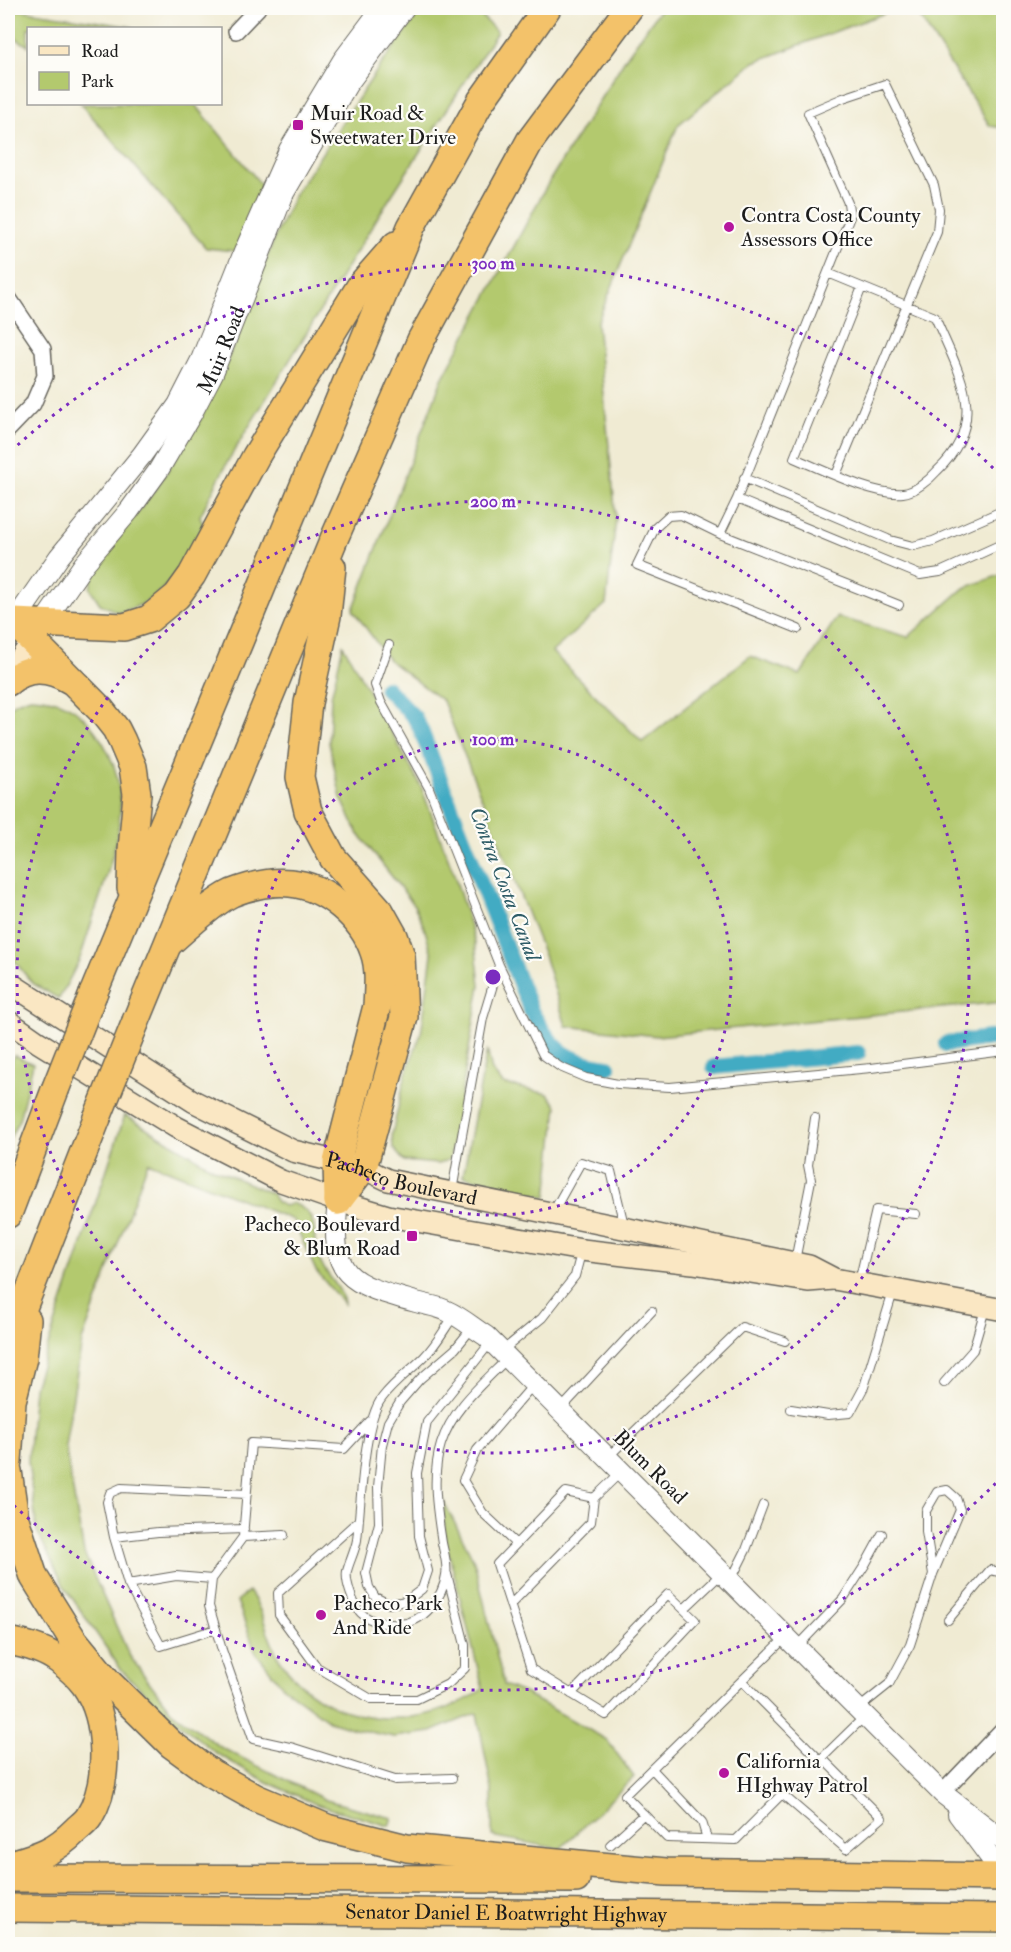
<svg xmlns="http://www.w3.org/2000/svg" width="1011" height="1952" font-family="'IM FELL Double Pica',serif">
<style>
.green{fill:#b3c96e;stroke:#687245;stroke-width:1.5}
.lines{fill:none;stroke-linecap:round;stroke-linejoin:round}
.canal{stroke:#43abc3;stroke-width:16}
.service-casing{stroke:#66645c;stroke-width:10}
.minor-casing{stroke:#66645c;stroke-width:18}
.tertiary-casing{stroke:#66645c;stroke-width:22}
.secondary-casing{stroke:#66645c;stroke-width:24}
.motorway-casing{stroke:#66645c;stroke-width:30}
.service{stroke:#fff;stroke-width:8}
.minor{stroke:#fff;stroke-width:15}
.tertiary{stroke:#fff;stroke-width:20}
.secondary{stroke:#fae7c3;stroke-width:21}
.motorway{stroke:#f3c26a;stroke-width:27}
.motorway-bridge-casing{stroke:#66645c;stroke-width:30;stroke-linecap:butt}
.motorway-bridge{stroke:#f3c26a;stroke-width:27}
.ring{fill:none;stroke:#7b2cbf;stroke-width:3;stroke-dasharray:3 6}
.poi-dot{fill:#b5179e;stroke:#fdfcf7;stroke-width:2}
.labels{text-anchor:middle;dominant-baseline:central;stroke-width:4.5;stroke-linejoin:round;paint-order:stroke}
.poi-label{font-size:21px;fill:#1c1c1c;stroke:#fdfcf7;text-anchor:start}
.street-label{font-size:21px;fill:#1c1c1c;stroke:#fdfcf7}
.water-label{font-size:22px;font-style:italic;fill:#2e5c67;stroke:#fdfcf7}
.centre{fill:#7b2cbf;stroke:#fdfcf7;stroke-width:3}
.ring-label{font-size:18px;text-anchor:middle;font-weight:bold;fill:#7b2cbf;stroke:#fdfcf7;stroke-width:4.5;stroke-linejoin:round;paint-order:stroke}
</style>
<rect width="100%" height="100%" fill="#fdfcf7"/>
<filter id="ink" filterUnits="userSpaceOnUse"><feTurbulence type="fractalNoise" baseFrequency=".0167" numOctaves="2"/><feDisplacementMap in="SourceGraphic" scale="12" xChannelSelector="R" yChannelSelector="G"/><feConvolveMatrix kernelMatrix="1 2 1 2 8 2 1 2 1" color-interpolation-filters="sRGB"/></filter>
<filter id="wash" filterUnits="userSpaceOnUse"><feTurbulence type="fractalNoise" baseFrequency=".008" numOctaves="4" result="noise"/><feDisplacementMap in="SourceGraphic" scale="24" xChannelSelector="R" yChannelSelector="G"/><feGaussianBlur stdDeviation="1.35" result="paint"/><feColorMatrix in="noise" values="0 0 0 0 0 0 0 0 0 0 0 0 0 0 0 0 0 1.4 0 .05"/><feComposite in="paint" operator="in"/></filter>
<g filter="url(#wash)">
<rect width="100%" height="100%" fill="#f0ebd3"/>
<path class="green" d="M8,8L132,27L133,28H28V46L8,33Z
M423,8H474L497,32L379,215L229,459L200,516L204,528C188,556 174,585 146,602C138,607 128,609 119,613L100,604L90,588L95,568L157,487L200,420L225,366L277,232L296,192L380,66Z
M661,8H898L754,62L678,125L597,323L616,519L606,604L552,652L642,742L750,656L800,675L837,617L908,637L964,588L1003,574V1002L657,1036L566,1026L544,955L443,701L389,660L353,610L442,379L550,180L627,56Z
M914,8H1003V128L990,126Z
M81,104H195L269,194L244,252L206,248Z
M343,645L420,784L453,871L475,942L480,985L450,1159L438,1164L404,1161L393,1148L392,1134L406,1073L421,1034L432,954L424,927L414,905L358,833L341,798L329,743L331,697Z
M30,697C59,698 78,707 95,731C136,785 119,838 100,897C93,917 87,938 80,958C74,972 66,985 59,999L32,983L8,953V710L14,703Z
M487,1050L492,1071L503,1084L548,1094L557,1106L547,1197L463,1176Z
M14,1055L33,1064L19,1120L8,1142V1069Z
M125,1115L211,1167L273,1194L276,1202L285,1206L293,1203C300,1207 307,1210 311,1218C317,1230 313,1243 317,1255C323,1273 342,1286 344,1304L316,1271L293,1220L148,1162L82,1341L65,1446L84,1553L129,1655L171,1711L222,1748L326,1800L392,1818L389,1826L318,1805L267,1782L217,1754L165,1712L122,1671L64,1586L37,1531L28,1461L34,1387Z
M443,1500L474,1561L504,1685L526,1694L607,1740L634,1777L560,1849L492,1836V1791L477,1713L431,1732L394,1737L355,1729L329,1721L283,1687L256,1653L237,1601L249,1591C264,1610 266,1636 279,1658C322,1728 420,1735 483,1689L445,1538Z"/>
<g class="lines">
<path class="canal" d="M386,688L414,717L420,728L531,1011C553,1049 563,1061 608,1067
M946,1044L1004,1036
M714,1067L858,1053"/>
</g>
</g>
<g filter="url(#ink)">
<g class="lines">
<defs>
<path id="service" d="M828,273L935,317C959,374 991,420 937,471C929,480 915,492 903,493C874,496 821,469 794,458L862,287
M744,478L890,540L913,546L933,541L1004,510
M737,499L920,575L940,572L1004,543
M720,534L737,499L850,217L848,203L808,113L843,98L885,84L934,185L939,209L937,232L836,475
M798,629L637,565L655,528L668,516L681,515L720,534L899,605
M389,645L375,685L381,702L429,788L499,965
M452,1191L483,1018L499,965L543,1055L560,1067L586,1078L618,1084L670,1087L871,1068L1004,1051
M553,1212L581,1162L611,1171L624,1225
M795,1261L811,1180L808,1165L815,1118
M859,1282L876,1210L916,1214
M453,1317C444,1330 436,1345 424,1357C410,1371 394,1382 382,1398C363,1422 361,1507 357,1540C355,1551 350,1560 347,1571C345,1581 353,1605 361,1613C370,1622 388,1625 399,1624C424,1623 443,1597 446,1575C448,1565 444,1553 442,1543C437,1511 431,1476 441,1444C452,1409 482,1384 507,1359
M472,1328L455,1349L420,1379L400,1402L388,1422L382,1445L378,1487L379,1523L366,1573L369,1587L375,1597L389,1604L406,1601L422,1589L428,1571L419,1536L417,1473L427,1422L490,1343
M502,1351L542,1318L575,1276L581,1253
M944,1383L973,1350L985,1309
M561,1409L652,1311
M791,1409L828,1415L850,1413L864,1387L893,1292
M370,1421L344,1449L251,1443L243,1537L212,1579L209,1606L222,1650L253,1739L294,1748L395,1780L452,1778
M608,1457L742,1327L785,1341
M359,1520L278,1593L279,1615L317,1667L371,1699H417L448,1684L465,1668V1645L447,1574
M114,1537L158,1532L244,1529
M243,1537L284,1535
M516,1544L483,1513L463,1480L477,1450L533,1385
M731,1580L746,1550L763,1505
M128,1584L176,1576L212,1579
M510,1605L591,1522L594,1498
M684,1609L722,1573
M948,1620L990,1570L1004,1573
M216,1629L161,1646L128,1584L114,1537L107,1502L110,1493L121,1488L247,1494
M785,1638L625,1795L667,1838L736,1840L782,1794L846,1849L882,1818L822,1758
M798,1646L843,1599L865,1565L882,1534
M742,1681L820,1760L864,1717
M571,1694L668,1594L695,1620L606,1715L531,1669L497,1564L566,1492L594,1498L621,1472
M859,1708L889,1684L910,1645L933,1574L960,1510L956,1498L947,1490L937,1492L926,1511V1532L933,1574
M652,1769L702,1822L707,1839
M610,1845L644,1814"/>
<path id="minor" d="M236,31L258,8
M8,297L43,349L45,376L33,404L8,430
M942,1793L1004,1728"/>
<g id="tertiary">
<path d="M14,622L59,557L142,455L178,405L201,360L244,252L289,150L343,60L382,8"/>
<path id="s1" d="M44,622L84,564L129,511L158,471L191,415L213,373L284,193L347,85L404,8"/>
<path d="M338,1201C329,1278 348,1283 416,1302C426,1305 438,1306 447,1311C461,1317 473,1328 486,1336L942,1793L1004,1841"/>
<path d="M958,1814L990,1857L1004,1871"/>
</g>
<g id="secondary">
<path d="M8,677L41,628"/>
<path id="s2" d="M8,982L193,1101L293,1151L363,1168L388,1180L809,1266L834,1279L1004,1310"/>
<path d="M8,1021L38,1042L176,1127L281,1181L338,1201L388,1216L582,1250L693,1263L808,1281L833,1279"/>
</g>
<g id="motorway">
<path d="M332,567L327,616L308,703L300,777L308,811L333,858L380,911L394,936L401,956L404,1017L363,1168L338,1201"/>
<path d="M14,622L124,627L149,619L177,596L192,575L256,456L361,285L396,245"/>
<path d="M14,622L101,710L116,729L122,741L133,767L137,794L132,850L131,888"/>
<path d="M8,682C28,666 48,667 70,680"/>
<path d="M171,941C187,927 213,902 232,893C250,886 270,881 290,883C326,886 363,918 374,952C380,968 378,989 377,1006L337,1162L338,1201"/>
<path d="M93,994L411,227L481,101L547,8"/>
<path d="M136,1021L334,539L421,340L530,141L629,8"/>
<path d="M8,1214L55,1090"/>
<path d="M8,1346L97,1118"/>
<path d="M8,1461L12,1401L23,1358L27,1320"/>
<path d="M8,1471L15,1519L34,1577L72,1638L109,1683L171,1744L211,1773L256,1798L327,1828L407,1848L666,1872L1004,1877"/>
<path d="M8,1641C25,1644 44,1649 59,1660C67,1666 79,1677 85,1685C109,1719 110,1783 89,1817C86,1822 80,1826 76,1830C53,1853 38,1856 8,1865"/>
<path d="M8,1878L576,1879"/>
<path id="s3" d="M8,1908L1004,1918"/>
</g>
</defs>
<use href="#service" class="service-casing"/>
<use href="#minor" class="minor-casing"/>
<use href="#tertiary" class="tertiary-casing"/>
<use href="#secondary" class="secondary-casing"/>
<use href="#motorway" class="motorway-casing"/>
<use href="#service" class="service"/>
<use href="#minor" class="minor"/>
<use href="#tertiary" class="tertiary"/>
<use href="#secondary" class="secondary"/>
<use href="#motorway" class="motorway"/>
<defs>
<path id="motorway-bridge" d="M55,1090L93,994
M97,1118L136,1021"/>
</defs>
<use href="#motorway-bridge" class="motorway-bridge-casing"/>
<use href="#motorway-bridge" class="motorway-bridge"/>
</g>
</g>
<g class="ring">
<circle cx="493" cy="977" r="238"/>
<circle cx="493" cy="977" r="476"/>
<path d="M1002 1477A714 714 0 0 1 11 1503M11 451A714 714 0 0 1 1002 477"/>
</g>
<g class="poi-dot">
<rect x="292" y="119" width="12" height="12" rx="3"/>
<circle cx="729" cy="227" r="6"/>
<rect x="406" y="1230" width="12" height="12" rx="3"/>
<circle cx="321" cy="1615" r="6"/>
<circle cx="724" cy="1773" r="6"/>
</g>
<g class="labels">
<g class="poi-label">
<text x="310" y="113">Muir Road &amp;<tspan x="310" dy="24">Sweetwater Drive</tspan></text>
<text x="741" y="215">Contra Costa County<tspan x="741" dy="24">Assessors Office</tspan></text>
<text x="400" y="1224" text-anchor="end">Pacheco Boulevard<tspan x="400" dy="24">&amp; Blum Road</tspan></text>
<text x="333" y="1603">Pacheco Park<tspan x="333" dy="24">And Ride</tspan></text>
<text x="736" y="1761">California<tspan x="736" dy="24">HIghway Patrol</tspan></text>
</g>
<g class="street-label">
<text stroke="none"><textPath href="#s1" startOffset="326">Muir Road</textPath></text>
<text stroke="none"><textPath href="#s2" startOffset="444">Pacheco Boulevard</textPath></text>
<text transform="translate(650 1467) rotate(45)">Blum Road</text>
<text stroke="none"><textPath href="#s3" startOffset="498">Senator Daniel E Boatwright Highway</textPath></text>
</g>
<g class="water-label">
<text transform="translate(505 884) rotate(69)">Contra Costa Canal</text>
</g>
</g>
<circle cx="493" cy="977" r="9" class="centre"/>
<g class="ring-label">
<text x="493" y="269">300 m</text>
<text x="493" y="507">200 m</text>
<text x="493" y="745">100 m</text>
</g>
<rect width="1011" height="1952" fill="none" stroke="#fdfcf7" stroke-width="30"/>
<rect x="27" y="27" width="195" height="78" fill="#fdfcf7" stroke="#a3a29f" stroke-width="1.5"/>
<rect x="39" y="46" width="30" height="9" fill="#fae7c3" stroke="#a3a29f" stroke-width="1.5"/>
<text x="81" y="57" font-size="18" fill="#1c1c1c">Road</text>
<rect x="39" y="72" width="30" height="18" fill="#b3c96e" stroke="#a3a29f" stroke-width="1.5"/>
<text x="81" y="87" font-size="18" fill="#1c1c1c">Park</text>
</svg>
